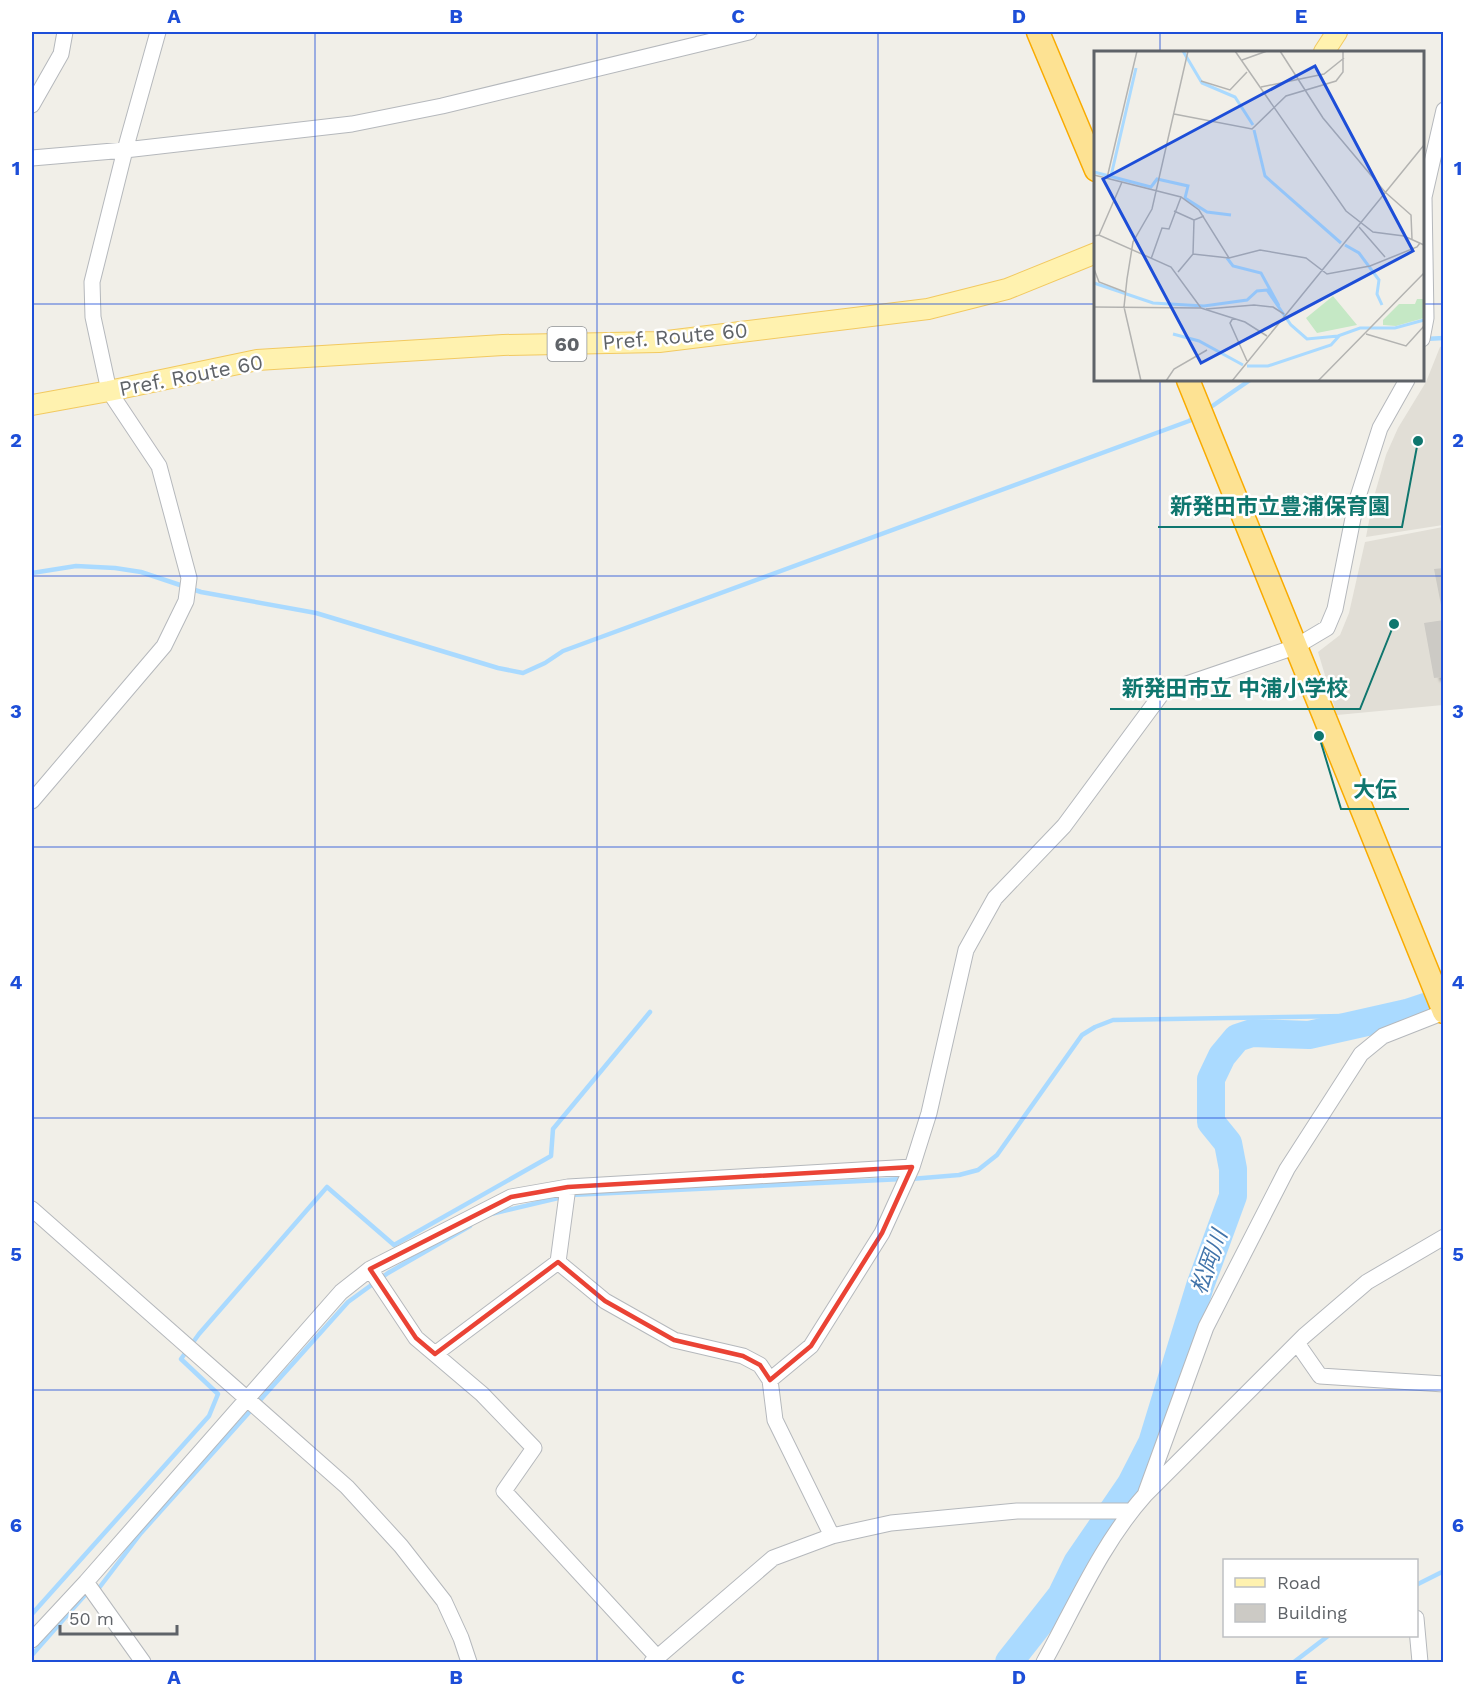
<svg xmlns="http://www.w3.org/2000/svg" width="1475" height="1694" font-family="'Work Sans','Noto Sans JP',sans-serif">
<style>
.education{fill:#e1ded6}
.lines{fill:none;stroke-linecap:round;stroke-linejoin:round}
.stream{stroke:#aadaff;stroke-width:4.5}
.river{stroke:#aadaff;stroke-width:28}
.building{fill:#cccac5;filter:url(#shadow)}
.minor-casing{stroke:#b5b8bc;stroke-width:17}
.major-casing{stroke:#f2c960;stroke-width:22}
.highway-casing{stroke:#f9ab00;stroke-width:25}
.minor{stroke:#fff;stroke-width:15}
.major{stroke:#fff2af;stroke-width:20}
.highway{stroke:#fde293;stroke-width:22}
.marked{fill:none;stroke:#ea4335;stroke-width:4.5;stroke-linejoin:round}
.grid{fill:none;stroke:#1d4ed8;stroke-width:1.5;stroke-opacity:0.55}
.labels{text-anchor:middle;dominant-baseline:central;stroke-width:5;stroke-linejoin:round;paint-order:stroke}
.shield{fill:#fff;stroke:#8f9295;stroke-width:1.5}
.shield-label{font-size:20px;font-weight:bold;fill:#5f6368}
.street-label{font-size:21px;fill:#5f6368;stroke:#fff}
.water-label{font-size:22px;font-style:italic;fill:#4174aa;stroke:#fff}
.inset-river{fill:none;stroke:#aadaff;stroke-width:3}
.inset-road{fill:none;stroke:#b3b3b1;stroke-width:1.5}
.view{fill:#1d4ed8;fill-opacity:0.15;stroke:#1d4ed8;stroke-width:3}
.inset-edge{fill:none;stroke:#5f6368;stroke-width:3}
.leader{fill:none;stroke:#0f766e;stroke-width:2}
.callout-dot{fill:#0f766e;stroke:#fff;stroke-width:2}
.callout-label{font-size:22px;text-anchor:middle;font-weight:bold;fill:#0f766e;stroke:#fff;stroke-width:5;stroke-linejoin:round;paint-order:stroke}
.neatline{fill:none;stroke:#1d4ed8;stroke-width:2}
.grid-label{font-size:20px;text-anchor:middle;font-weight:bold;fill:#1d4ed8}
</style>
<defs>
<filter id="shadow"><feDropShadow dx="6" dy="3.5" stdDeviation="1.5" flood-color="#0004"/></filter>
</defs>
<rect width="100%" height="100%" fill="#f1efe8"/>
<path class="education" d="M1443,346V525L1366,537L1373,500L1386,455L1398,428L1426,382L1440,347Z
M1443,527V705L1337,715L1318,652L1340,635L1349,613L1365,542Z"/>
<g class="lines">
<path class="stream" d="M1425,339L1444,338
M1208,409L1250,380
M32,573L76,566L115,568L141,572L201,592L316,613L498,668L523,673L545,663L563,651L1189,421L1196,417
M911,1179L959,1175L978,1170L997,1155L1082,1035L1095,1027L1113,1020L1345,1016L1376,1021
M491,1214L571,1195L903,1179
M1416,1585L1444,1571
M32,1614L209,1416L218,1394L181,1359L199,1334L327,1187L394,1245L551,1156L553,1129L650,1012
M32,1655L85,1595L99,1588L141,1533L348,1302L388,1273L470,1226
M1294,1662L1328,1636"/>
<path class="river" d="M1009,1662L1061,1596L1077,1563L1131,1484L1152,1443L1200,1286L1233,1196V1169L1228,1143L1211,1122V1079L1222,1056L1237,1038L1252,1033L1309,1035L1407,1013L1428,1006L1444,1005"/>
</g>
<path class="building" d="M1444,568V605H1441L1434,569Z
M1444,620V677L1434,678L1424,623Z"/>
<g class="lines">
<defs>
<path id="minor" d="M32,105L61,54L65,32
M32,158L125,150L352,124L442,106L749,32
M1422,339L1426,318L1424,197L1444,110
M32,801L164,646L186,601L189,578L159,466L109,391L93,317L92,282L125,150L158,32
M568,1187L558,1262L605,1301L674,1340L743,1356L760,1365L770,1380
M32,1209L347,1487L401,1546L444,1601L461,1638L469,1662
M370,1269L416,1338L482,1394L534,1448L504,1491L658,1658
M1297,1343L1320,1376L1444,1384
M435,1354L558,1262
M1146,1492L1206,1327L1287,1169L1361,1054L1383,1036L1444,1012
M832,1536L775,1420L770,1380L811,1346L882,1233L912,1167L929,1113L966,950L995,898L1064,826L1163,692L1295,647L1327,628L1335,609L1356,503L1380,428L1407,380
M86,1582L143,1662
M1416,1618L1420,1662
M32,1640L86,1582L341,1292L370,1269L511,1197L568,1187L912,1167
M652,1662L773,1558L832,1536L891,1523L1017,1511H1131
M1044,1662C1075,1606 1102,1543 1145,1495L1304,1336L1367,1282L1444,1237"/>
<path id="major" d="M1324,52L1337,32
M32,405L109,391L257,360L503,345L659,342L928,309L1007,289L1096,253"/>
<path id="highway" d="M1038,32L1096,170
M1188,380L1444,1012"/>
</defs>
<use href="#minor" class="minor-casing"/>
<use href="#major" class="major-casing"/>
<use href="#highway" class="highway-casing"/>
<use href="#minor" class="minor"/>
<use href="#major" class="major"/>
<use href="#highway" class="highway"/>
</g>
<path class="marked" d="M912,1167L882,1233L811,1346L770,1380L760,1365L743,1356L674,1340L605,1301L558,1262L435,1354L416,1338L370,1269L511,1197L568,1187Z"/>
<path class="grid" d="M315,32V1662M597,32V1662M878,32V1662M1160,32V52M32,304H1096M1422,304H1444M1160,380V1662M32,576H1444M32,847H1444M32,1118H1444M32,1390H1444"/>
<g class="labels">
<rect class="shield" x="547.5" y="327" width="39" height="34" rx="4.5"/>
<g class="shield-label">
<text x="567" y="344">60</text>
</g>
<g class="street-label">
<text transform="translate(675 336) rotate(-5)">Pref. Route 60</text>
<text transform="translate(191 375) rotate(-11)">Pref. Route 60</text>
</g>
<g class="water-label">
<text transform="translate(1209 1262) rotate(-70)">松岡川</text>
</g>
</g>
<g transform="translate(1094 51)">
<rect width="330" height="330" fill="#f1efe8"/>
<path d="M239,245L263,274L223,282L212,267ZM323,248H330V267L302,275L289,274V269L305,253H321Z" fill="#c5e8c5"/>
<path class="inset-river" d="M89,0L108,32L141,46L159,74M160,79L171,125L247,192M0,121L57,136L63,128L94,135L91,147L113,161L137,164M17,125L42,17M251,194L265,202L285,229L283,243L288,254M133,207L139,215L167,222L185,255M0,232L59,252L110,255L153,249L163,240L173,239L197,274L213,288L244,285L266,277H301L330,269M79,283L105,290L149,314M153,315H174L237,294L246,284"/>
<path class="inset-road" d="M141,0L252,160L279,181L310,185L330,194M186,0L229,67L291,141L317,164L318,188M148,9L173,0M107,30L136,39L153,21M167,36L230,23L250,7M80,63L158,78L192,45L242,30L249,21V0M0,124L87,146L105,159L135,207M13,127L43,0M80,160L100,169M265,176L291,206M5,184L28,131M0,185L5,184L77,216L107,257M99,203L100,169L110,165M57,208L68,177L75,178L87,146M0,218L5,231L31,241M84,221L99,203L135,207L166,199L212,207L233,223L276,215L323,196L326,192M0,256L107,257L151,271L173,285M112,258L160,254L179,256L190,263M139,267L136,272L153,310M272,283L312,295L330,275M47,330L30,256L33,228L39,191L58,158L94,0M72,330L80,318L113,299M85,330H103M138,330L330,94M224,330L330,222"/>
<path class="view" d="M221,15L319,200L107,312L9,128Z"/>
<rect width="330" height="330" class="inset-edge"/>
</g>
<path class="leader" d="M1418 441L1402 527H1158M1394 624L1360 709H1110M1319 736L1341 809H1409"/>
<g class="callout-dot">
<circle cx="1418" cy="441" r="6"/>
<circle cx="1394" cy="624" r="6"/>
<circle cx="1319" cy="736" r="6"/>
</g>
<g class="callout-label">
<text x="1280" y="514">新発田市立豊浦保育園</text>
<text x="1235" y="696">新発田市立 中浦小学校</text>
<text x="1375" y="797">大伝</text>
</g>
<rect width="1475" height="1694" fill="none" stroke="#ffffff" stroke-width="66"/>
<rect x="1223" y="1559" width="195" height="78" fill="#ffffff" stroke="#bfc1c3" stroke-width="1.5"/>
<rect x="1235" y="1578" width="30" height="9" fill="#fff2af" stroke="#bfc1c3" stroke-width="1.5"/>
<text x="1277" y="1589" font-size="18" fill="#5f6368">Road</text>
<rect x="1235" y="1604" width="30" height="18" fill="#cccac5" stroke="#bfc1c3" stroke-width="1.5"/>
<text x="1277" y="1619" font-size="18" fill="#5f6368">Building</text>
<path d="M60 1625v9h117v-9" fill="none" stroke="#5f6368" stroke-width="3"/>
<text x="69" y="1625" font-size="18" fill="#5f6368" stroke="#ffffff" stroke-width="4.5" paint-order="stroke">50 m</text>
<rect x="33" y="33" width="1409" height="1628" class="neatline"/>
<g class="grid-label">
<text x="174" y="23">A</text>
<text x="456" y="23">B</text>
<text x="738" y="23">C</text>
<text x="1019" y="23">D</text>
<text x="1301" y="23">E</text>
<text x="16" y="175">1</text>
<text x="1458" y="175">1</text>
<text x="16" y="447">2</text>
<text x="1458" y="447">2</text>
<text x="16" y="718">3</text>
<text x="1458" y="718">3</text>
<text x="16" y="989">4</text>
<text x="1458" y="989">4</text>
<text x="16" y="1261">5</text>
<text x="1458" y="1261">5</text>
<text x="16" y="1532">6</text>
<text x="1458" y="1532">6</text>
<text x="174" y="1684">A</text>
<text x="456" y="1684">B</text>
<text x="738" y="1684">C</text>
<text x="1019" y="1684">D</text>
<text x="1301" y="1684">E</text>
</g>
</svg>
